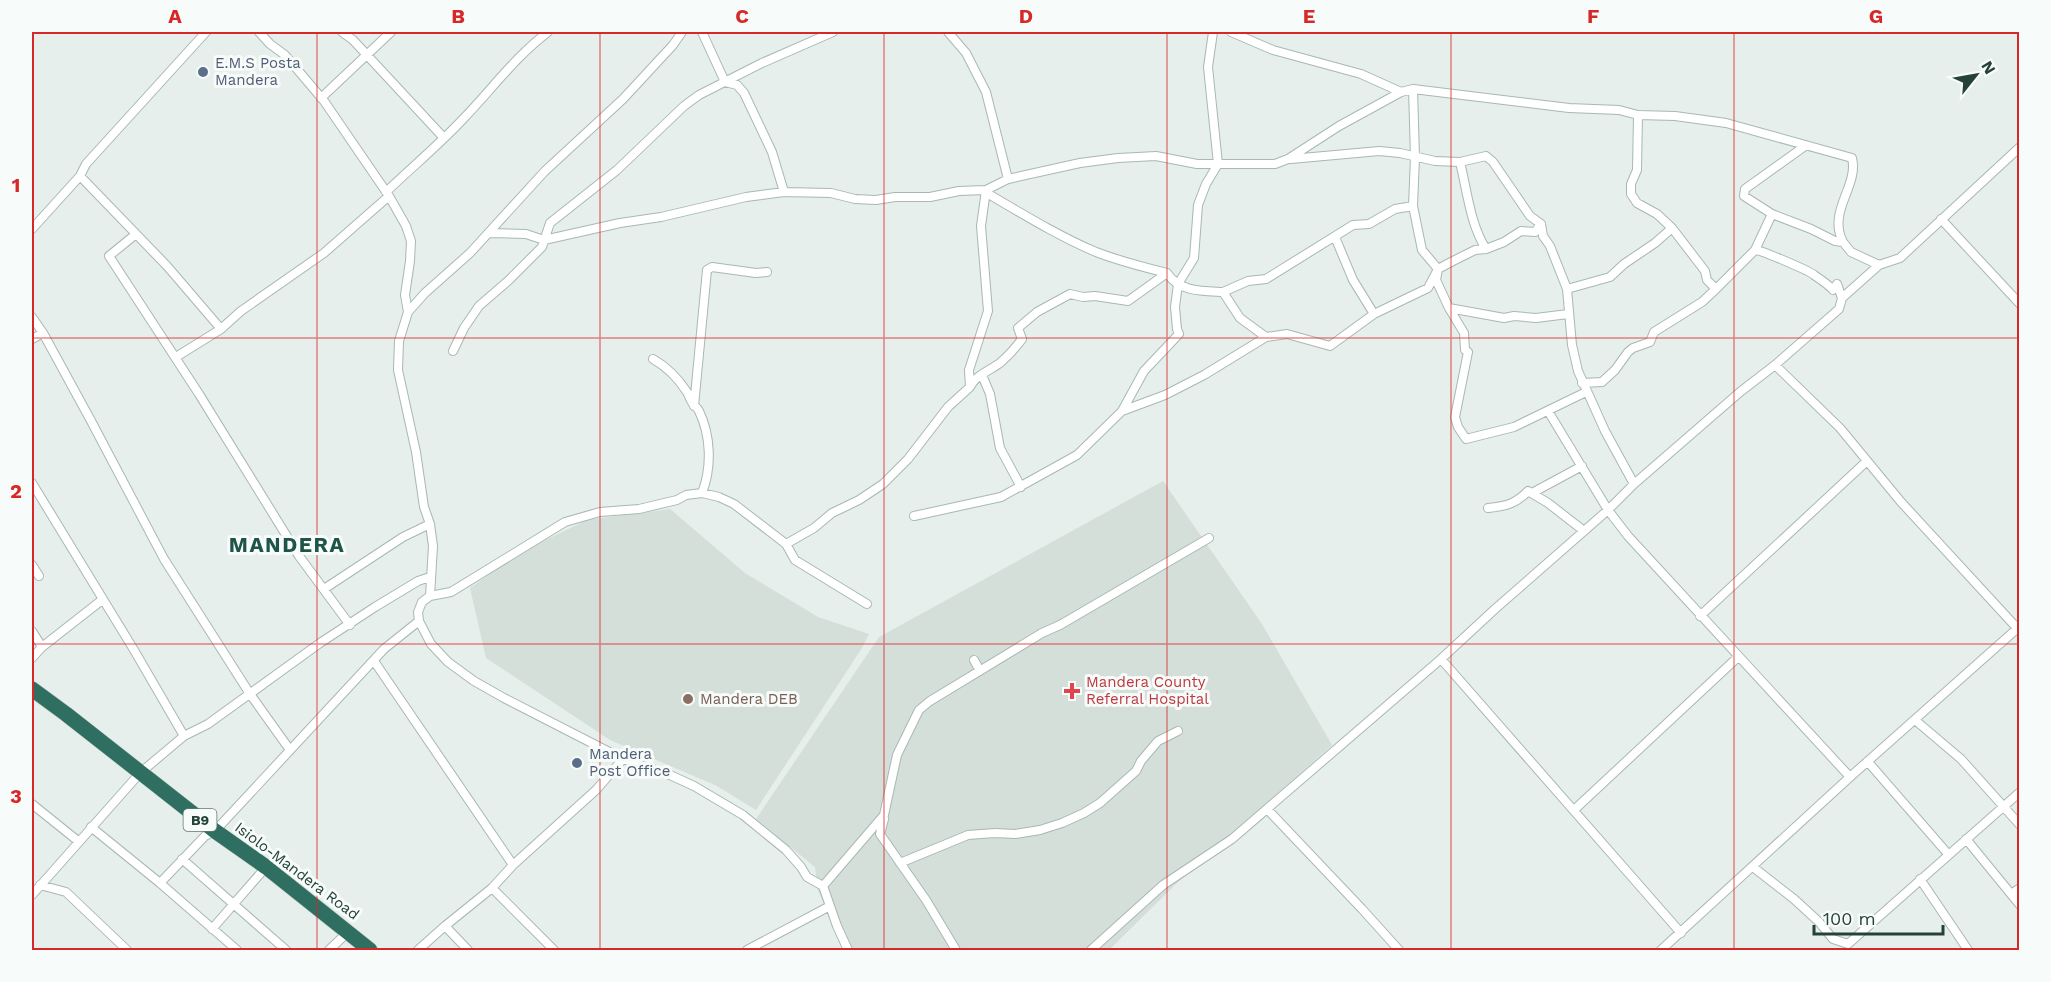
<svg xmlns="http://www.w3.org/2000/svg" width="2051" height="982" font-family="'Work Sans',sans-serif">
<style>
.built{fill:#d4dfda}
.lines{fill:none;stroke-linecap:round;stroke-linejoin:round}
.street-casing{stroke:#a8b8b2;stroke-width:10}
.highway-casing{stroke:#c2cac8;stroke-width:16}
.street{stroke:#fff;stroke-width:8}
.highway{stroke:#2f6f62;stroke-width:15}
.grid{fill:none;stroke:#d62828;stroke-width:1.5;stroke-opacity:0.55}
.service-dot{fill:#5c6f8a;stroke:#f7fbf9;stroke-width:2}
.health-dot{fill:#e0444e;stroke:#f7fbf9;stroke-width:2}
.education-dot{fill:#8d6e63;stroke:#f7fbf9;stroke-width:2}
.labels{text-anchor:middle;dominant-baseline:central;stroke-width:6;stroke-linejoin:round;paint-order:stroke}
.shield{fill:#f7fbf9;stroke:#637a73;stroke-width:1.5}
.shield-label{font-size:14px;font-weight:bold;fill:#24423a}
.service-label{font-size:15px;fill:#4e5e75;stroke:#f7fbf9;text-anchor:start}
.health-label{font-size:15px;fill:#be3a42;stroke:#f7fbf9;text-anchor:start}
.education-label{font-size:15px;fill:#785e54;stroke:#f7fbf9;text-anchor:start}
.street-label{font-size:15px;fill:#24423a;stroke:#f7fbf9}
.district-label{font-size:21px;font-weight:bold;letter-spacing:1.5px;fill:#1f5548;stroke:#f7fbf9}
.neatline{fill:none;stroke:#d62828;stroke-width:2}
.grid-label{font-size:20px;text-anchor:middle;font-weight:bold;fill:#d62828}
</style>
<rect width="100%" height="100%" fill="#e6efeb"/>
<path class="built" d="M1163,481L1262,624L1332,745L1175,885L1109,950H845L818,891L815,867L756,819L879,637Z
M670,509L745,573L818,617L869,634L862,648L756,810L717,786L610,740L486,658L470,588L525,550L587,520Z"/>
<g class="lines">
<defs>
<path id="street" d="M259,32L270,44L285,55L324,101L389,196L406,226L411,241L410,261L405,295L408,312L399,341L398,370L416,452L424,507L430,524L433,546L430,596L422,602L418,612L419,621L431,644L448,662L474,681L504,698L623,759L670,775L694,786L743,815L786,850L801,867L807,877L823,886L837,926L848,950
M342,32L353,40L444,138
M702,32L725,82L737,85L744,93L772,152L784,192
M948,32L966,53L986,92L1008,179
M1231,32L1273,50L1361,74L1401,92
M1413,89L1415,157L1413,206L1422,250L1438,269L1436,280L1449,308L1504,318L1514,316L1536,318L1568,314
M321,98L391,32
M1291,159L1379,151L1400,153L1435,161L1460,162L1486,156L1493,162L1530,216L1541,224L1543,236L1550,246L1567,289L1572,345L1578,371L1605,431L1634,484
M1460,162C1467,190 1470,224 1486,249
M80,176L167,266L221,329
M386,192C412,167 440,144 464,118C492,89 516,56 548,32
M985,192C1021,213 1058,236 1096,252C1119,261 1143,267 1167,273C1179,292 1203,291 1223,292L1240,318L1266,337L1287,334L1330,346L1374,314L1428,288L1438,269L1453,261L1475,250L1486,249L1504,242L1521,231L1535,232L1541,224
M1772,214L1744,196L1745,189L1805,146
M1941,219L2020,304
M32,229L80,176L86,164L206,32
M489,233L526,234L544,240L620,223L661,217L746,197L784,192L831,193L855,199L876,200L895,197H930L959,191L986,190L1008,179L1080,163L1118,158L1156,156L1197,164H1275L1288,159L1339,126L1401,92L1413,89L1569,108L1619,110L1638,115L1675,116L1726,123L1852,158C1859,186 1827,211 1843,242
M136,234L109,256L199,394L299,556L350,625
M1335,237L1353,280L1374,314
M1755,250C1761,250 1810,271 1814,275C1820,279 1829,285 1833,290L1837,284L1842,298
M1567,289L1610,277L1624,264L1655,243L1672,228
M1716,289L1755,250L1772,214L1811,229L1835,241L1843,242L1851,252L1879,265
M1223,292L1248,281L1266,279L1353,225L1369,224L1395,209L1413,206
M1449,308L1464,333L1465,350L1468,352L1455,417L1458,427L1466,439L1514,427L1586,392
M408,312L425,293L470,253L545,171L623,99L673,45L682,32
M32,317L43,333L90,419L164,559L250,694L290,750
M32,339L43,333
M453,351L464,328L479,306L509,280L542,247L550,223L617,170L684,106L699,95L762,63L833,32
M176,357L221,329L241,311L324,253L389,196
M653,359C667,367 678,378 687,392C689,395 690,400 693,404C695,407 697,407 699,411C711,436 712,467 702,493
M1775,365L1840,428L1901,502L2017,628
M982,375L990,394L1000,448L1021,487
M1582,383L1602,382L1615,370L1628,352L1633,348L1650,342L1654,332L1702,302L1716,289L1707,280L1705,271L1672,228L1657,214L1637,203L1631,194V184L1637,170L1638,115
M970,387C975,375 992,370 1001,362C1009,355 1016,347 1022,339L1018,328L1037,312L1070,294L1083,297L1095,296L1128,301L1167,273
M694,406L707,270L712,267L756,273L767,272
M1122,411L1165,395L1204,375L1266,337
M1548,411L1608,510L1628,536L1850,777
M32,483L134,650L184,736
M1532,493L1582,466
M1488,508C1506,506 1516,504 1528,491L1548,503L1584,531
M914,516L1001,497L1077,455L1122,411L1144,371L1179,334L1177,329L1175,307L1178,284L1194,258L1198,205L1206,184L1218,164L1208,67L1213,32
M786,544L814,528L832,513L859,500L883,484L908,459L948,407L970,387L969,370L988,311L981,226L986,190
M32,565L39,576
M324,589L403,537L430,524
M430,596L451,592L565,522L600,512L639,509L677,500L686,495L702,493L719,497L734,504L786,544L795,560L867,604
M1700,616L1867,461
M32,631L42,647
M32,658L42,647L102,600
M1441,659L1681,933
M974,660L980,671
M374,661L513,865
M1915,720L1961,759L2020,825
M1868,762L1948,854
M32,804L78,841
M1267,809L1362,909L1399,950
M1574,810L1738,657
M884,819L880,834L926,900L956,950
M91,827L160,883L237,950
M1966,839L2020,905
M182,859L286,950
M900,863L968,835L995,833L1015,834L1040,830L1062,823L1084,813L1100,803L1136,771L1141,761L1158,741L1178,731
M1753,867L1794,899L1819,922L1833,939L1848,944L2020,792
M1920,879L1968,950
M160,883L205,836L215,831L384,649L419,621
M40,885L66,892L127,950
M823,886L884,815L897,755L919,710L930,701L1042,633L1060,625L1209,538
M492,888L554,950
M2011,894L2020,888
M32,895L140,773L184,736L208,724L320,643L375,607L418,581L430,577
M445,926L468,950
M212,929L266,867
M329,950L348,932
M418,950L445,926L492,888L513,865L596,790L623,759
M747,950L830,906
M1091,950L1163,885L1232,839L1441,659L1495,609L1608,510L1634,484L1740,392L1775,365L1839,309L1842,298L1879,265L1900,258L2020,147
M1661,950L1850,777L2020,626"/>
<path id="highway" d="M32,689L66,714L215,831L266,867L370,950"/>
</defs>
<use href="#street" class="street-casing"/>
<use href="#highway" class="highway-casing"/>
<use href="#street" class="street"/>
<use href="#highway" class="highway"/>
</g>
<path class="grid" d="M317,32V950M600,32V950M884,32V950M1167,32V950M1451,32V950M1734,32V950M32,338H2020M32,644H2020"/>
<g class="service-dot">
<circle cx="203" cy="72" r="6"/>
<circle cx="577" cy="763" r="6"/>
</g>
<path class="health-dot" d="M1069 682h6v6h6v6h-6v6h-6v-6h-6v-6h6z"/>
<circle class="education-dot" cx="688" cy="699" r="6"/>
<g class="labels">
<rect class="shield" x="183.5" y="809" width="33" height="22" rx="4.5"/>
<g class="shield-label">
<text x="200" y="820">B9</text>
</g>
<g class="service-label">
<text x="215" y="63">E.M.S Posta<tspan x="215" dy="17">Mandera</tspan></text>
<text x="589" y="754">Mandera<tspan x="589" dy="17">Post Office</tspan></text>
</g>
<g class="health-label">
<text x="1086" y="682">Mandera County<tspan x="1086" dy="17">Referral Hospital</tspan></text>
</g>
<g class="education-label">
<text x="700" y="699">Mandera DEB</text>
</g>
<g class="street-label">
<text transform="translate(297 871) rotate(37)">Isiolo-Mandera Road</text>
</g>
<g class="district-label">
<text x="287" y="544">MANDERA</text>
</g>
</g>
<rect width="2051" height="982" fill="none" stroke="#f7fbf9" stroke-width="66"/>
<g transform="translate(1976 75) rotate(59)" stroke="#f7fbf9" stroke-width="4.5" paint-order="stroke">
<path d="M0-4.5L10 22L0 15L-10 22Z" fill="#24423a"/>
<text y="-9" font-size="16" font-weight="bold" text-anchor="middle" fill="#24423a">N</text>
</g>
<path d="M1814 925v9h129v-9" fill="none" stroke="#24423a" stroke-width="3"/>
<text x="1823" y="925" font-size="18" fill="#24423a" stroke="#f7fbf9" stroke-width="4.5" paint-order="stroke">100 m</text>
<rect x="33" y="33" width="1985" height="916" class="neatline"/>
<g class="grid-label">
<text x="175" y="23">A</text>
<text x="458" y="23">B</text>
<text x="742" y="23">C</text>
<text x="1026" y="23">D</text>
<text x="1309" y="23">E</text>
<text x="1593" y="23">F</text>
<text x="1876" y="23">G</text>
<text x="16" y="192">1</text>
<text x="16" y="498">2</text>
<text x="16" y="803">3</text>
</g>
</svg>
